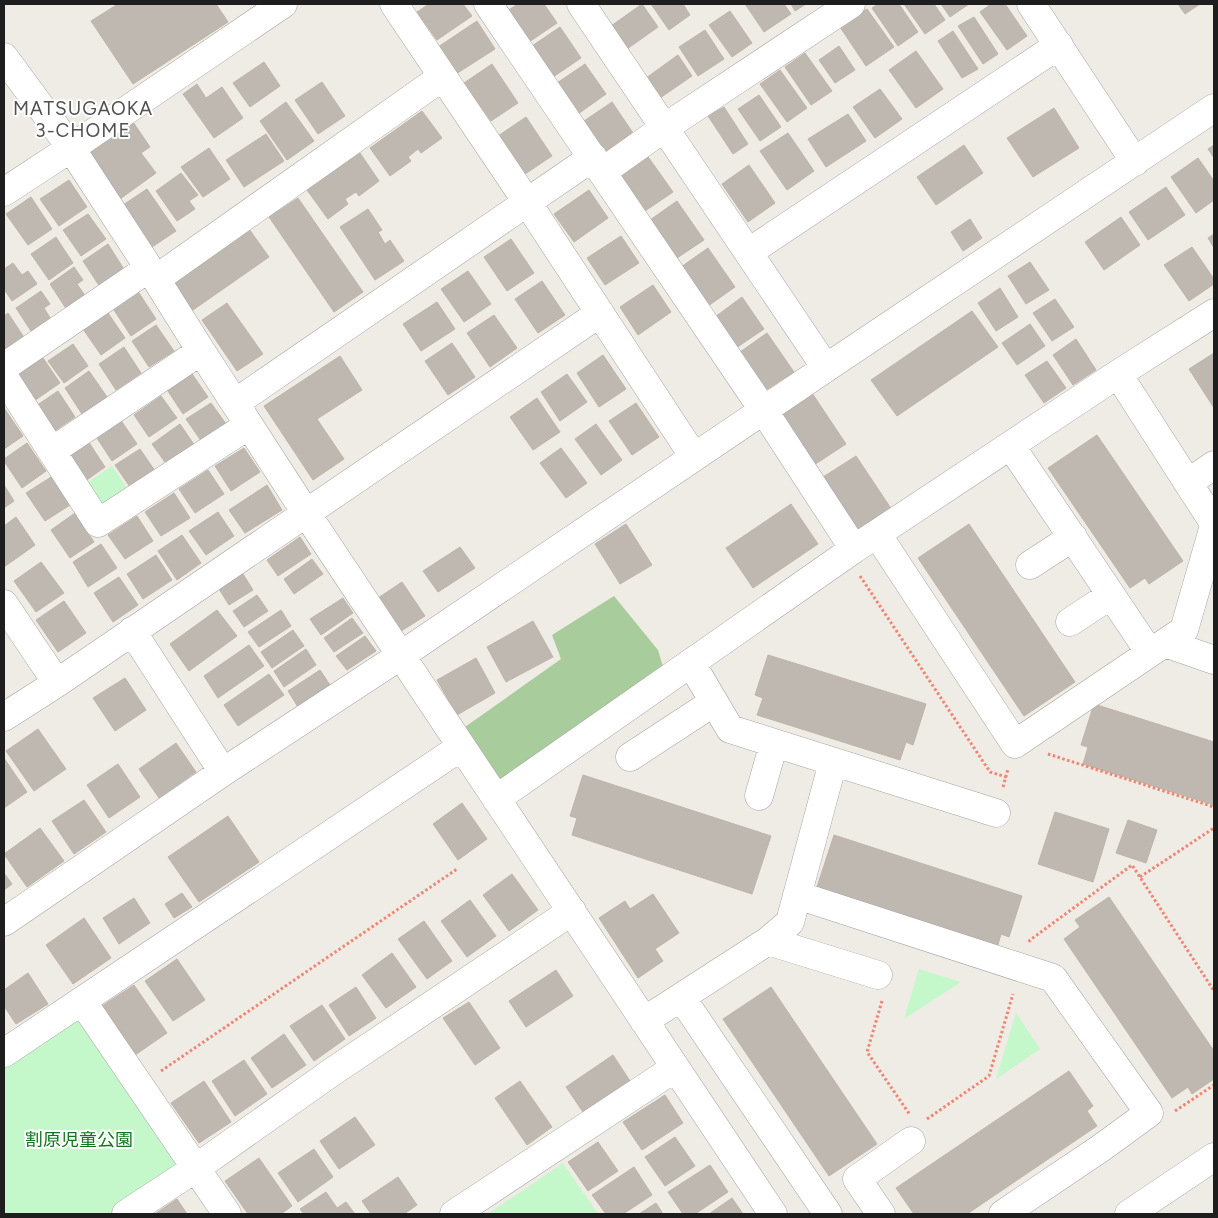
<svg xmlns="http://www.w3.org/2000/svg" width="1218" height="1218" font-family="Figtree,'Noto Sans JP',sans-serif">
<style>
.forest{fill:#a8cc9c}
.park{fill:#c4f7ca}
.building{fill:#bfb8b1;stroke:#c0b3a8}
.lines{fill:none;stroke-linecap:round;stroke-linejoin:round}
.minor-casing{stroke:#a5a5a5;stroke-width:29}
.path{stroke:#f38472;stroke-width:3;stroke-dasharray:2.5 2.5;stroke-linecap:butt}
.minor{stroke:#fff;stroke-width:28}
.labels{text-anchor:middle;dominant-baseline:central;stroke-width:4;stroke-linejoin:round;paint-order:stroke}
.park-label{font-size:18px;fill:#11771d;stroke:#fff}
.neighbourhood-label{font-size:19px;letter-spacing:1px;fill:#515151;stroke:#fff}
</style>
<rect width="100%" height="100%" fill="#efece5"/>
<path class="forest" d="M614,596L658,650L664,670L503,785L465,727L561,659L552,635Z"/>
<path class="park" d="M112,466L131,494L101,515L81,487Z
M919,969L961,982L904,1019Z
M82,1010L185,1164L112,1214H4V1064Z
M1016,1013L1040,1049L996,1079Z
M563,1163L598,1214H488Z"/>
<path class="building" d="M118,4H216L228,22L133,84L91,21Z
M429,4H463L472,16L437,40L417,12Z
M518,4H544L557,23L529,42L507,11Z
M642,4L658,27L627,49L611,26Z
M651,4H683L690,15L669,30Z
M745,4H784L791,14L764,32Z
M791,4H806L795,11Z
M878,4H899L918,32L898,46L872,8Z
M904,4H934L945,20L925,34Z
M941,4H969L950,17Z
M991,4H1005L1027,36L1007,50L980,12Z
M1178,4H1200L1185,14Z
M867,9L894,47L866,66L840,27Z
M730,11L752,43L732,57L709,25Z
M974,17L998,54L983,64L958,26Z
M477,21L495,49L456,74L438,47Z
M560,27L581,58L553,77L532,46Z
M705,30L724,59L698,76L679,47Z
M953,31L978,69L962,78L938,41Z
M839,46L855,70L835,83L819,60Z
M916,51L943,89L916,108L889,70Z
M805,53L832,91L811,105L785,67Z
M678,55L692,76L660,98L646,78Z
M264,62L280,86L250,107L233,83Z
M492,64L518,103L491,121L464,83Z
M585,64L606,94L578,114L557,83Z
M780,70L807,108L787,122L760,84Z
M322,82L345,116L318,134L295,100Z
M197,84L206,98L222,87L243,118L214,138L183,94Z
M880,89L902,119L875,138L853,107Z
M759,95L781,127L760,141L738,109Z
M286,102L314,141L287,160L260,121Z
M612,102L633,133L605,152L584,121Z
M724,107L748,144L733,154L708,116Z
M1054,108L1079,148L1033,177L1007,138Z
M422,111L442,138L421,153L418,149L408,157L411,161L390,176L370,148Z
M848,114L866,141L826,167L808,139Z
M526,117L552,156L525,174L498,136Z
M133,122L150,147L141,153L156,173L120,199L88,154Z
M788,133L814,171L787,190L760,151Z
M266,134L284,161L244,187L226,160Z
M964,145L983,173L936,205L917,177Z
M1214,145V158L1208,149Z
M209,148L230,179L203,197L181,167Z
M360,153L379,181L359,196L356,192L345,199L348,204L328,219L307,190Z
M646,154L673,192L645,211L619,173Z
M1198,158L1214,181V200L1196,213L1171,177Z
M749,165L775,203L748,222L722,184Z
M181,173L198,195L189,201L195,209L177,221L156,191Z
M69,180L87,207L59,226L40,199Z
M1166,187L1185,215L1148,240L1129,212Z
M147,189L176,231L152,247L123,205Z
M589,190L608,218L574,242L554,214Z
M31,197L52,229L28,245L6,214Z
M298,198L363,292L334,312L269,217Z
M677,201L704,240L677,258L650,220Z
M368,209L382,230L378,232L385,244L390,240L404,261L375,280L340,227Z
M88,214L106,239L81,256L63,230Z
M1121,217L1140,245L1104,270L1085,242Z
M970,219L982,238L963,251L951,232Z
M249,229L269,257L193,310L174,282Z
M1214,234V248L1208,238Z
M621,236L639,263L605,285L587,258Z
M56,237L73,263L49,280L31,254Z
M511,239L534,273L507,291L484,257Z
M108,244L125,271L100,287L83,261Z
M1192,247L1214,279V284L1189,301L1164,265Z
M708,248L735,287L708,306L681,267Z
M1030,262L1049,290L1026,304L1008,276Z
M13,263L22,275L28,271L37,284L12,301L4,289V269Z
M74,267L83,280L77,284L86,297L67,310L50,284Z
M468,271L491,304L464,322L441,289Z
M542,281L565,315L538,333L515,299Z
M653,285L671,312L638,335L620,307Z
M1000,288L1018,317L996,331L978,303Z
M41,291L50,304L44,308L52,321L33,334L16,308Z
M139,293L156,319L131,336L114,310Z
M742,297L764,329L736,348L715,317Z
M1055,299L1074,327L1052,341L1033,313Z
M437,302L455,329L421,351L403,324Z
M227,303L263,354L237,371L202,320Z
M972,311L998,347L897,416L871,380Z
M8,313L25,339L4,354V316Z
M108,313L125,338L101,355L83,329Z
M494,315L517,348L490,367L467,333Z
M1030,324L1045,346L1017,365L1002,343Z
M156,325L174,351L149,367L132,341Z
M767,333L794,372L766,390L740,352Z
M1076,339L1096,370L1073,385L1053,355Z
M452,343L475,377L448,395L425,361Z
M73,344L88,366L64,383L48,361Z
M124,347L141,373L116,390L99,364Z
M1214,353V408L1189,369Z
M603,355L626,389L599,407L577,373Z
M340,356L362,390L317,419L344,459L313,480L264,406Z
M43,358L60,383L31,403L14,377Z
M1047,361L1066,388L1044,403L1025,375Z
M89,371L107,397L82,414L65,388Z
M190,371L208,397L183,414L166,388Z
M567,374L587,402L560,421L541,392Z
M810,390L846,444L814,465L778,411Z
M58,391L75,417L50,434L33,408Z
M161,396L177,418L149,437L134,415Z
M537,398L560,432L533,450L510,417Z
M211,403L229,428L204,445L186,419Z
M636,403L659,437L632,455L609,421Z
M4,408L23,436L4,449Z
M120,419L137,444L112,461L95,435Z
M180,424L195,446L167,465L152,444Z
M596,424L622,460L601,475L575,439Z
M1097,435L1183,561L1149,584L1145,578L1130,588L1048,468Z
M88,441L105,467L81,484L63,458Z
M27,443L46,471L22,488L4,461V459Z
M244,448L260,472L231,491L215,466Z
M561,448L587,483L566,498L540,463Z
M140,449L155,471L130,487L115,465Z
M856,456L892,510L859,531L823,477Z
M208,470L224,494L195,513L179,489Z
M51,477L70,505L45,521L26,493Z
M4,485L14,501L4,508Z
M267,485L282,510L245,533L229,510Z
M174,493L190,518L161,536L145,512Z
M791,504L818,544L753,588L726,548Z
M218,512L234,536L206,555L189,531Z
M75,513L94,542L70,558L51,530Z
M137,516L153,541L125,559L108,535Z
M16,517L35,545L4,567V526Z
M626,524L652,565L620,584L595,544Z
M969,524L1075,682L1024,716L918,558Z
M182,535L201,563L177,580L158,551Z
M300,537L311,554L278,576L267,560Z
M101,544L117,568L88,587L73,562Z
M460,547L475,568L438,592L423,571Z
M156,555L172,580L143,599L127,574Z
M312,559L323,574L294,594L284,579Z
M41,562L64,593L36,612L14,581Z
M243,574L253,590L229,605L219,589Z
M119,577L138,605L113,622L94,593Z
M402,582L425,616L398,633L375,600Z
M257,595L268,611L244,627L233,611Z
M343,598L353,613L321,635L310,619Z
M64,601L86,633L58,652L36,620Z
M217,610L237,636L189,671L170,644Z
M281,610L291,626L259,647L248,632Z
M352,618L363,633L334,652L324,638Z
M533,621L553,657L506,682L487,647Z
M293,630L304,646L272,668L261,652Z
M365,636L376,651L347,670L336,656Z
M249,645L264,666L218,698L204,676Z
M306,649L316,665L284,687L274,671Z
M768,655L926,704L913,745L906,742L900,760L757,715L763,698L755,695Z
M476,658L495,693L457,715L437,680Z
M320,670L330,685L298,707L288,691Z
M269,674L284,695L238,726L224,705Z
M125,678L146,710L115,731L93,698Z
M1094,704L1214,742V805L1083,764L1088,747L1081,745Z
M38,729L66,769L34,791L6,751Z
M176,743L196,772L159,798L139,769Z
M4,758L27,792L4,808Z
M118,764L140,797L109,818L87,785Z
M583,775L771,836L752,894L572,835L577,818L570,816Z
M84,800L106,832L74,854L52,821Z
M462,803L487,839L458,860L433,824Z
M1055,812L1109,829L1093,882L1038,864Z
M228,816L259,862L199,902L168,857Z
M1128,820L1157,830L1146,863L1116,853Z
M40,828L64,861L27,887L4,854Z
M834,835L1022,896L1009,937L1001,934L996,952L815,893Z
M4,873L12,884L4,890Z
M512,874L538,910L509,931L483,895Z
M182,893L192,907L174,918L165,904Z
M653,894L679,933L655,949L663,961L638,978L599,918L625,901L630,909Z
M1109,897L1214,1051V1079L1192,1094L1188,1087L1172,1098L1064,939L1080,927L1075,920Z
M134,898L150,923L119,944L103,918Z
M470,900L496,936L467,957L441,921Z
M84,918L111,958L73,984L46,945Z
M424,921L452,961L427,979L398,939Z
M392,953L416,987L386,1008L362,975Z
M177,959L205,1000L173,1021L145,981Z
M556,970L573,996L526,1027L509,1001Z
M28,973L48,1004L16,1024L4,1006V990Z
M134,985L167,1033L135,1055L102,1006Z
M356,987L376,1018L349,1036L329,1005Z
M771,987L877,1144L829,1176L723,1019Z
M469,1002L500,1048L475,1065L443,1018Z
M322,1005L345,1039L314,1061L290,1026Z
M284,1034L306,1065L272,1088L251,1058Z
M613,1055L630,1081L583,1112L566,1087Z
M244,1060L267,1094L235,1116L212,1081Z
M1069,1071L1093,1106L1087,1111L1097,1126L967,1214H914L896,1188Z
M204,1081L231,1122L199,1143L171,1103Z
M520,1081L552,1127L527,1145L495,1098Z
M665,1095L683,1123L642,1150L623,1122Z
M355,1117L375,1145L339,1169L320,1141Z
M675,1137L695,1166L665,1186L645,1157Z
M598,1142L618,1171L588,1191L568,1162Z
M314,1149L333,1177L298,1202L278,1173Z
M259,1158L292,1206L281,1214H248L225,1181Z
M710,1165L728,1192L695,1214H683L668,1192Z
M634,1167L652,1195L623,1214H606L592,1195Z
M398,1177L417,1205L404,1214H371L362,1201Z
M326,1192L337,1208L346,1202L355,1214H304L300,1209Z
M732,1198L743,1214H709Z
M177,1199L187,1214H155Z
M656,1203L663,1214H639Z"/>
<g class="lines">
<defs>
<path id="minor" d="M394,4L527,202L694,457
M488,4L764,411L854,549
M581,4L826,368
M1031,4L1135,162
M4,57L71,148L156,279L201,351L306,513L773,1214
M602,172L664,128L851,4
M4,192L71,148L283,4
M749,252L1059,45
M156,279L442,77
M4,367L149,268
M1118,374L1188,483L1214,465
M4,377L98,523L249,425
M235,403L593,157
M1011,446L1150,653
M52,451L201,351
M1188,483L1214,523
M877,534L1015,744L1184,630L1214,526
M1030,565L1073,537
M4,604L57,683
M1070,622L1111,595
M132,631L223,772
M1165,643L1214,660
M691,663L730,729L996,813
M4,717L57,683L600,313
M630,757L714,702
M759,796L774,743
M496,799L854,549L1118,374L1214,313
M797,895L1053,978L1149,1113L1101,1148L1003,1214
M4,922L223,772L400,656L826,368L1214,108
M768,941L878,975
M681,997L828,1214
M82,1001L227,1214
M644,1021L768,941L790,922L833,762
M4,1053L461,747
M126,1214L196,1168L332,1072L572,911
M454,1214L675,1068
M881,1214L857,1179L911,1141
M1129,1214L1214,1157"/>
</defs>
<use href="#minor" class="minor-casing"/>
<path class="path" d="M860,576L990,772L1006,777
M1048,754L1214,807
M1003,787L1008,769
M1140,877L1214,828
M1029,942L1030,940L1132,865L1214,991
M882,1001L867,1052L910,1115
M161,1071L457,869
M1175,1111L1214,1085
M927,1119L989,1076L1013,994"/>
<use href="#minor" class="minor"/>
</g>
<g class="labels">
<g class="park-label">
<text x="79" y="1140">割原児童公園</text>
</g>
<g class="neighbourhood-label">
<text x="83" y="108">MATSUGAOKA<tspan x="83" dy="22">3-CHOME</tspan></text>
</g>
</g>
<rect width="1218" height="1218" fill="none" stroke="#1e1e1e" stroke-width="10"/>
</svg>
